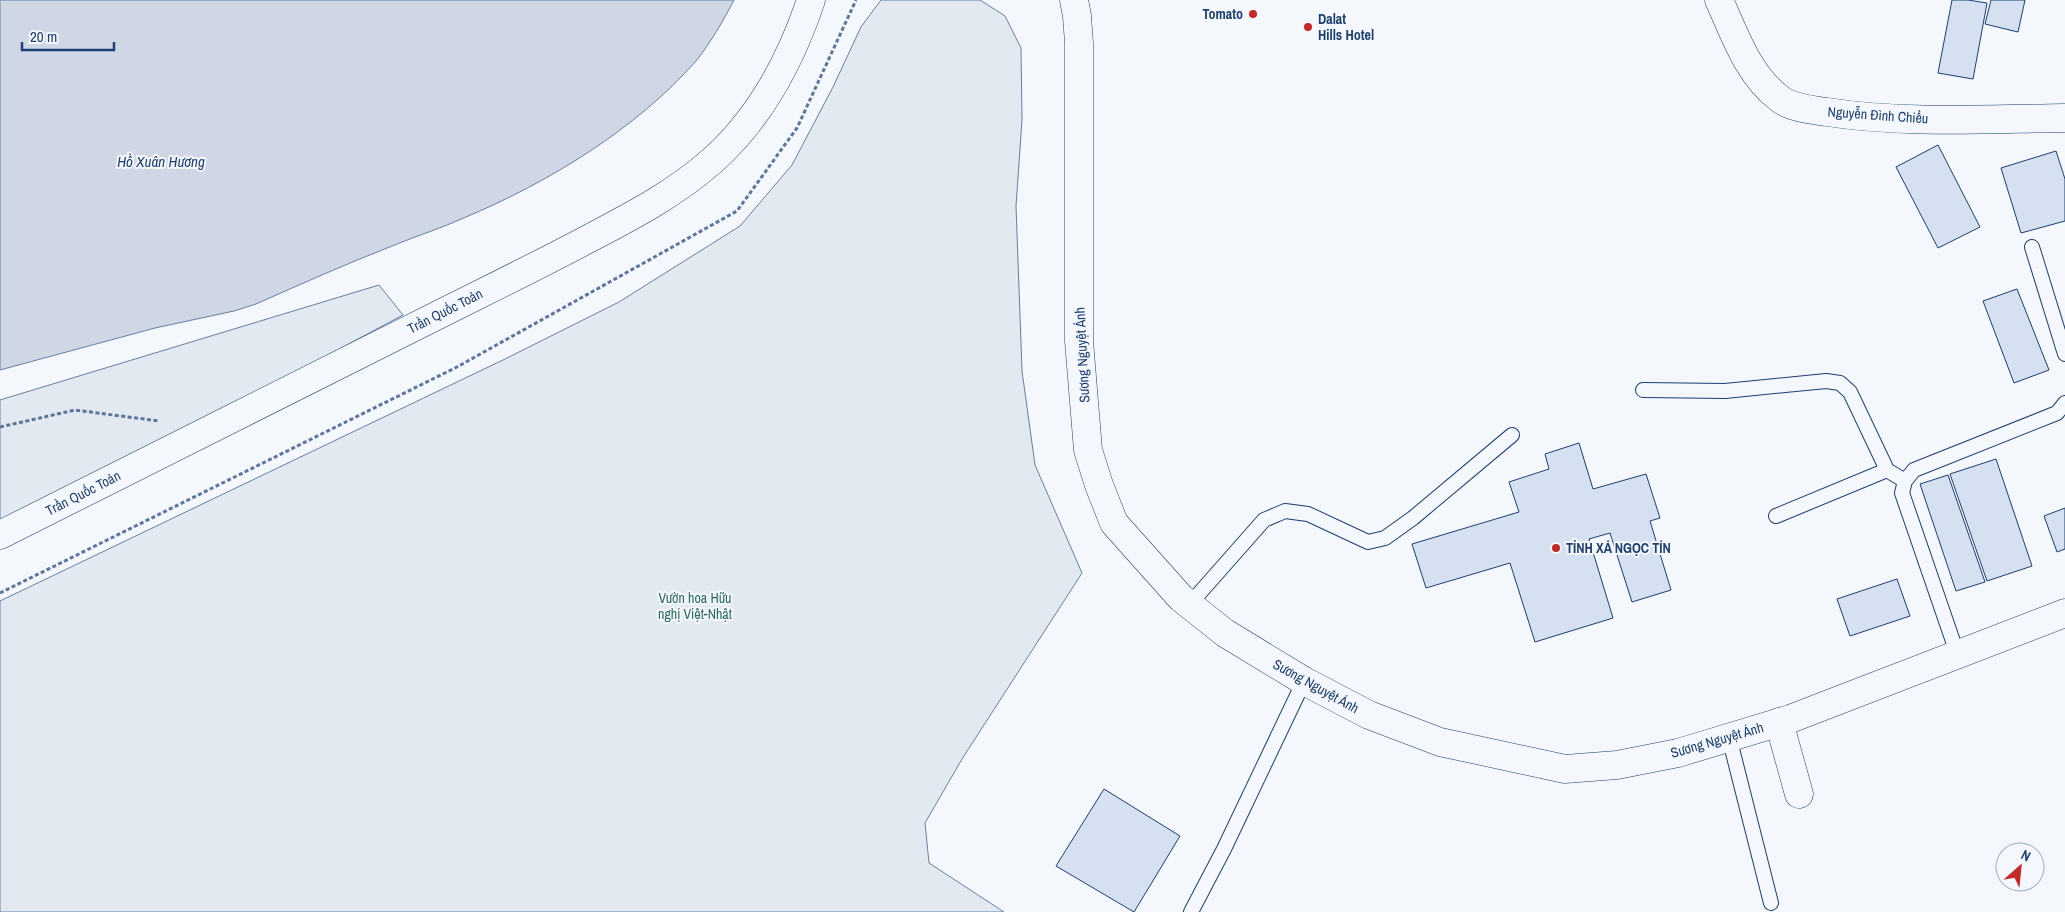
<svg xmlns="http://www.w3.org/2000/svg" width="2065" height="912" font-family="'Archivo Narrow',sans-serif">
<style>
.green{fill:#e3e9f0;stroke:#687fa3}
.water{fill:#cfd7e4;stroke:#687fa3}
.building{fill:#d5e0f0;stroke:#1d3f73}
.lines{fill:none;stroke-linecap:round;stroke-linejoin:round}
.lane-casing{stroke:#1d3f73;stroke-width:16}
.street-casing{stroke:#1d3f73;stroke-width:29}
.secondary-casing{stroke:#1d3f73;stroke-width:29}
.path{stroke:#5e769c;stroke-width:3;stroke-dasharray:4 2.5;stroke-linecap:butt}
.lane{stroke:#f4f7fb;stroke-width:14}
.street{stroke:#f4f7fb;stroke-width:28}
.secondary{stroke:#f4f7fb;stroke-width:28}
.poi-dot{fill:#c62828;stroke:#f4f7fb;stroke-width:2}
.labels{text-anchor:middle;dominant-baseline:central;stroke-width:4;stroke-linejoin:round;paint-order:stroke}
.poi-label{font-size:14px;font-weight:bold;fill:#1d3f73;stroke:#f4f7fb;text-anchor:start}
.street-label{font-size:14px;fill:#1d3f73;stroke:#f4f7fb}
.park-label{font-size:14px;fill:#2c6c60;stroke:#f4f7fb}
.water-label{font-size:15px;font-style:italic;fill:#1d3f73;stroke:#f4f7fb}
</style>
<rect width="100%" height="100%" fill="#f4f7fb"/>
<path class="green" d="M881,0H980L1005,16L1021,48L1022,120L1016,206L1022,371L1035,465L1082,573L962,759L925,823L929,863L1004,912H0V601L505,359L619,302L740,226L792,165L833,87L861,27Z
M379,285L403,315L0,530V400Z"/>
<path class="water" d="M0,0H734C723,21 711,42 696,61C636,129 549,182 466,217C442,228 416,236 392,246C346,264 301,284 256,304L234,311L155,328L0,370Z"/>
<path class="building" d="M1952,0H1968L1987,3L1973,79L1938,73Z
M1991,0H2025L2018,32L1985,24Z
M1938,145L1980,227L1938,248L1896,167Z
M2056,151L2065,179V221L2021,233L2001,168Z
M2017,289L2049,370L2014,383L1983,301Z
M1579,443L1593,489L1646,474L1660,518L1650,521L1671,590L1632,602L1610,533L1589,539L1613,618L1535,642L1510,563L1426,588L1412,544L1519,512L1509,482L1549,469L1545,454Z
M1996,459L2032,566L1987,581L1950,474Z
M1948,475L1985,582L1956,591L1920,484Z
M2065,508V549L2057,552L2044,516Z
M1897,579L1910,616L1850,636L1837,599Z
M1104,789L1180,836L1134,912L1056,866Z"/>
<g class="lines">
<defs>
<path id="lane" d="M2032,247L2065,354
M1643,390L1725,391L1826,381L1840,383L1850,392L1887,470L1905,481
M1776,516L1887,470
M1189,605L1264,520L1285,511L1308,514L1368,542L1385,538L1413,518L1512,435
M1957,653L1902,493L1905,481L1914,470L2057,413L2065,403
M1729,737L1771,903
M1191,912L1224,849L1304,681"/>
<path id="street" d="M1719,0C1735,35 1748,75 1780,99C1792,108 1812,110 1827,112C1905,124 1986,119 2065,118
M1779,722L1799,794"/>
<path id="secondary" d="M1074,0L1077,16L1079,43V341L1088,450L1099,485L1114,523L1181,598L1225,633L1304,681L1369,715L1440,742L1565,769L1617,765L1678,753L1790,719L2065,613
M0,535C151,459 301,384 452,308C498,285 545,262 590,238C634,215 676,193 713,160C761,117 791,60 811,0"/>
</defs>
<use href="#lane" class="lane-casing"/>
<use href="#street" class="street-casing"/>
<use href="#secondary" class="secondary-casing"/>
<path class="path" d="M0,427L75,410L159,421
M0,593L457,367L737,211L797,128L856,0"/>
<use href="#lane" class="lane"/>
<use href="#street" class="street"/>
<use href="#secondary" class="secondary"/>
</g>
<g class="poi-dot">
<circle cx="1253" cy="14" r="5"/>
<circle cx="1308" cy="27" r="5"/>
<circle cx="1556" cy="548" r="5"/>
</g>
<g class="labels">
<g class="poi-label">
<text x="1243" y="14" text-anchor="end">Tomato</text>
<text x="1318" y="19">Dalat<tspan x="1318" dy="16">Hills Hotel</tspan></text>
<text x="1566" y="548">TỈNH XÁ NGỌC TÍN</text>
</g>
<g class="street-label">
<text transform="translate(1878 115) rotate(4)">Nguyễn Đình Chiểu</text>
<text transform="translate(445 311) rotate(-27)">Trần Quốc Toản</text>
<text transform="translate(1082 355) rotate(-93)">Sương Nguyệt Ánh</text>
<text transform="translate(83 493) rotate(-27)">Trần Quốc Toản</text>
<text transform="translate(1316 686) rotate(29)">Sương Nguyệt Ánh</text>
<text transform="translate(1717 740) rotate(-16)">Sương Nguyệt Ánh</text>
</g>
<g class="park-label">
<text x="695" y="598">Vườn hoa Hữu<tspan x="695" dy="16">nghị Việt-Nhật</tspan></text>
</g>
<g class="water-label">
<text x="161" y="161">Hồ Xuân Hương</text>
</g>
</g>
<g transform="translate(2020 867) rotate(27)"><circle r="24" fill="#f4f7fb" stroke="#9eadc5"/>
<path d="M0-4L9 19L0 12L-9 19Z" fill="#c62828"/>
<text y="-8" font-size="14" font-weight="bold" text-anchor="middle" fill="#1d3f73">N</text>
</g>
<path d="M22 42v8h92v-8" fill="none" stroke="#1d3f73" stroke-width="2.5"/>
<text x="30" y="42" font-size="15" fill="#1d3f73" stroke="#f4f7fb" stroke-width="4" paint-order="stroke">20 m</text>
</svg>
